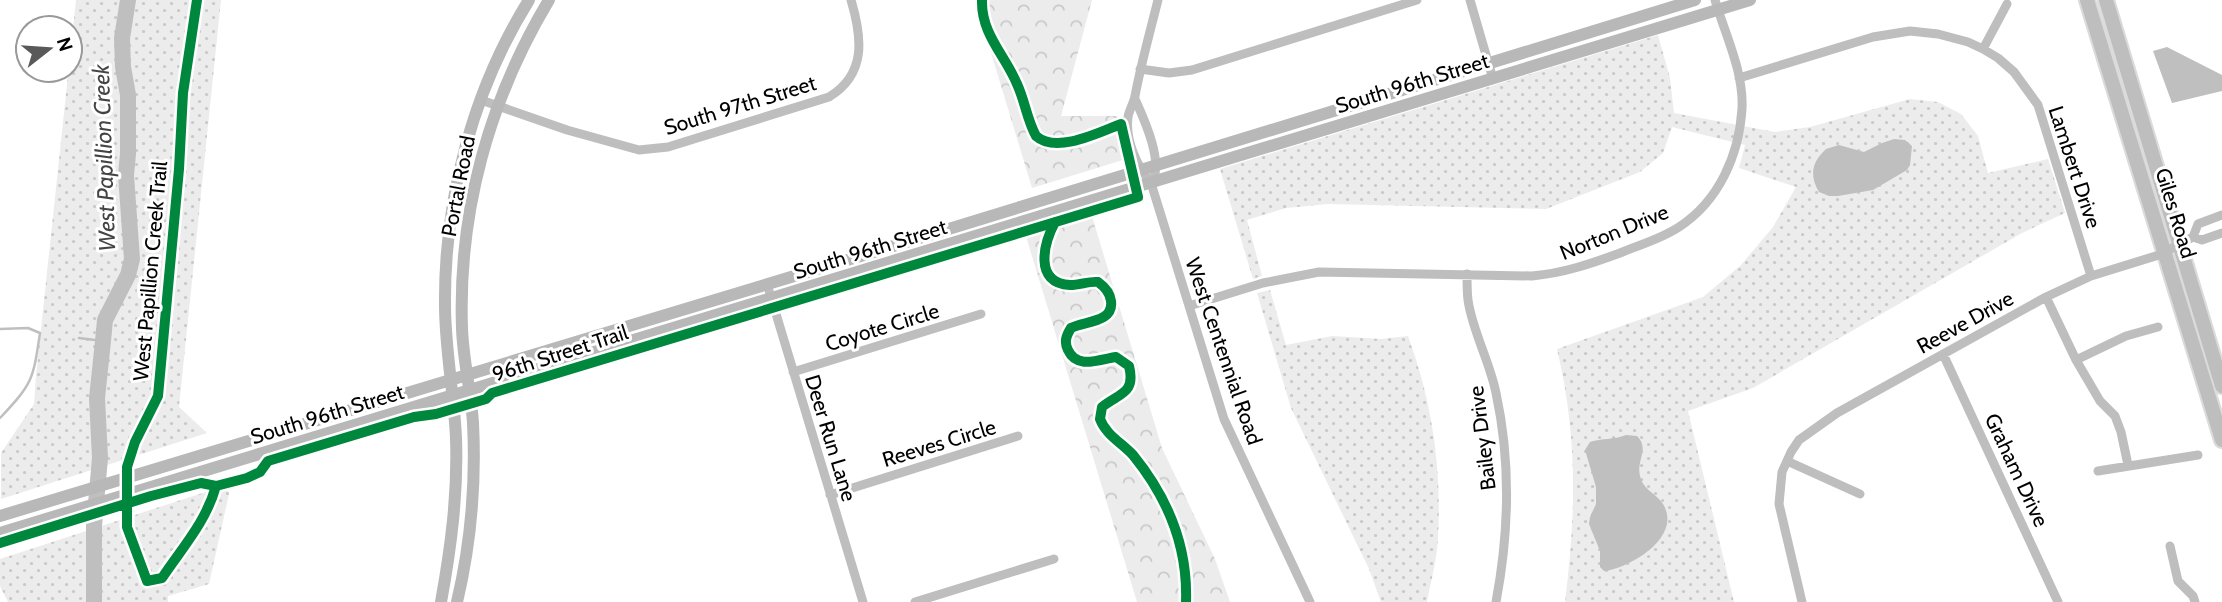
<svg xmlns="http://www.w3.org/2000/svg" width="2222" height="602" font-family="Cabin,sans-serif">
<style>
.grass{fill:url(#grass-dots)}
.park{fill:url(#park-crowns)}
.water{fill:#bfbfbf}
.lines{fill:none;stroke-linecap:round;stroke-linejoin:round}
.stream{stroke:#bfbfbf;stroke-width:2.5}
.river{stroke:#bfbfbf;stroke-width:16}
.primary-casing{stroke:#dbdbdb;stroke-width:18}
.minor{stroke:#bebebe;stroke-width:9}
.secondary{stroke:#b8b8b8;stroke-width:12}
.primary{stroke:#bebebe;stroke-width:14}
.cycleway-casing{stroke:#fff;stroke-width:15}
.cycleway{stroke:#00873e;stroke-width:10}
.labels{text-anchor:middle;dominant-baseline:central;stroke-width:6;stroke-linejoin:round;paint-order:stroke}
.street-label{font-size:21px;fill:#000;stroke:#fff}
.water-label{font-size:23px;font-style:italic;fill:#444;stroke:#fff}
</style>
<defs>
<pattern id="grass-dots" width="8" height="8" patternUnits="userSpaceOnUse" patternTransform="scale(1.75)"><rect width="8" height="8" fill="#ececec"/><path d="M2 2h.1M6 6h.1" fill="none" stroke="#c9c9c9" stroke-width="1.8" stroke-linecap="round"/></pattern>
<pattern id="park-crowns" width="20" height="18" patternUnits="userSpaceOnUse" patternTransform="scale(1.75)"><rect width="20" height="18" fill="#ececec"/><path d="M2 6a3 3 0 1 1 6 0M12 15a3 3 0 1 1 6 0" fill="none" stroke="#c9c9c9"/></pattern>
</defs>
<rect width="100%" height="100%" fill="#fff"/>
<path class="grass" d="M76,0H221L179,407L207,433L1,499V453L34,404L36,376Z
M1658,35L1670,78L1674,113L1775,132L1810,127L1910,99L1938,102L1961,114L1978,136L1988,173L2048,159L2065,213L2022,233L1753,388L1688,411L1734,602H1565C1576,512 1578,438 1557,349L1703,297L1741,265L1773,227L1796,187L1739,168L1745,145L1672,127L1663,153L1640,172L1546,209L1328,204L1286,208L1247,220L1262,276L1253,279L1220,169Z
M1270,290L1286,345L1332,336L1381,339L1408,336C1432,401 1442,468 1438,538C1437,559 1431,581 1427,602H1381L1369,569L1291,408L1257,293Z
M227,485L229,494L209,584L168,596V602H8L0,586V559Z"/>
<path class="park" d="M975,0H1092L1061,116H1118L1120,137L1126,159L1032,188Z
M1091,213L1162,448L1215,559L1230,602H1137L1025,233Z"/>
<path class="water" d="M2167,47L2222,75V91L2172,103L2153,51Z
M1894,139L1905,140L1912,146L1910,165L1907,170L1873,190L1838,196H1829L1819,192C1809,175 1812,162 1826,149L1839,145L1864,152L1882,143Z
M1626,435L1637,436C1650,449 1636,460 1640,476C1643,490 1656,493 1663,504C1683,537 1630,568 1604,571L1600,567V551L1589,524L1590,517L1596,504V487L1585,450L1590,442C1602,438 1614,440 1626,435Z"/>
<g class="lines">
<path class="stream" d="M0,329L28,328L40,333C33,380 33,383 0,418
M79,338L103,341"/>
<path class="river" d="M94,602V526L100,458L97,398L103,341L105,320L128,275L132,259L126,175L128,154V95L123,67L122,38L128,0"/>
<defs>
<path id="primary" d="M2087,0L2222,440
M2106,0L2222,386"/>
</defs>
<use href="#primary" class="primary-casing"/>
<path class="minor" d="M1158,0C1150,32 1141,64 1135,96C1134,103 1129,110 1128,117C1125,140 1137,166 1151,183L1224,419L1310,602
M1470,0L1493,79
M1983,49L2007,4
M1140,69L1169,73L1192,70L1417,0
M1739,78L1873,37L1910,31L1938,34L1968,42L1983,49L1998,58L2014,72L2038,105L2091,276
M1135,99C1144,119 1165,164 1151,183
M481,100L567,130L639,150L668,147L829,97C867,74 862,37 851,0
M2222,215L2198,224L2193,237L2202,240L2222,233
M1467,274C1467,282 1467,292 1468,300C1472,330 1490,362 1496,393C1511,462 1509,533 1496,602
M767,284L863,602
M2046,297L2076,360L2100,401L2115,416L2121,432L2128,465
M1189,306L1263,283L1319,272L1532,276C1564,273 1590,264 1620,253C1639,245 1661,239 1679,227C1719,201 1739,155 1742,109C1744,72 1725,34 1715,0
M1943,354L2058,602
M2076,360L2126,336L2158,327
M793,372L981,314
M1787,461L1860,494
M2098,471L2198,455
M830,495L1018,436
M2170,546L2178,581L2193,596L2195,602
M915,602L1054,559
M1802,602L1779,504L1782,472L1791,452L1799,440L1837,413L2046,297L2091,276L2159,255L2193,237"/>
<path class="secondary" d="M0,516L877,251L1695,0
M0,533L1750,0
M441,602C451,547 458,494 456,438C454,393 445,349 445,305C444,199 473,90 529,0
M457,602C471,543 476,483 473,423C471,391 463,360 462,328C458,212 489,100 549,0"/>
<use href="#primary" class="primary"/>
<defs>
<path id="cycleway" d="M197,0L183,93L179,169L158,396L135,442L127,467V527L147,581L162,578C182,548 206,522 216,486
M1055,222C1044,243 1033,283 1070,285C1080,285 1089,281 1098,282C1105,287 1110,292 1111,301C1114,323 1084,321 1071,328C1066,336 1064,342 1068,350C1077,370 1100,359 1116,357L1129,366C1136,394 1119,393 1102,407L1100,419C1106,435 1122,443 1133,455C1168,498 1188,547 1186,602
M0,543L151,496L201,483L216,486L247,478L260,472L268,461L414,417L436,414L486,399L492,393L1138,197L1121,124C1098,133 1056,154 1036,136C1027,120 1025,101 1017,84C1005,55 981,34 982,0"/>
</defs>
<use href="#cycleway" class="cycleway-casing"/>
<use href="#cycleway" class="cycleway"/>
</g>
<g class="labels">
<g class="street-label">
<text transform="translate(1412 83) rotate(-17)">South 96th Street</text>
<text transform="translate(740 105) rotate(-17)">South 97th Street</text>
<text transform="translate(2075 167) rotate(72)">Lambert Drive</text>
<text transform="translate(458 186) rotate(-79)">Portal Road</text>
<text transform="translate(2176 213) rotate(73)">Giles Road</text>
<text transform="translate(1614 232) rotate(-22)">Norton Drive</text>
<text transform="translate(870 249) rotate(-17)">South 96th Street</text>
<text transform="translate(150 271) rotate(-85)">West Papillion Creek Trail</text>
<text transform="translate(1965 322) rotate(-29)">Reeve Drive</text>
<text transform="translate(882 327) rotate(-17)">Coyote Circle</text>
<text transform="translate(1224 351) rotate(71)">West Centennial Road</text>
<text transform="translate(560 353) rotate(-18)">96th Street Trail</text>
<text transform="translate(327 414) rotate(-17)">South 96th Street</text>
<text transform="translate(831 438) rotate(73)">Deer Run Lane</text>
<text transform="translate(1482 438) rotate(-97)">Bailey Drive</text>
<text transform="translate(939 443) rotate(-17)">Reeves Circle</text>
<text transform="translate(2017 470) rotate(65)">Graham Drive</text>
</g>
<g class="water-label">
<text transform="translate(104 158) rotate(-92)">West Papillion Creek</text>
</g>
</g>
<g transform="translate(49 49) rotate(73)"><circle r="33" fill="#ffffff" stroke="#999999" stroke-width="2"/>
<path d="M0-5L12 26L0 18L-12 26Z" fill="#595959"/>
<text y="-10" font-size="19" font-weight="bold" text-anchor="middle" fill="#000000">N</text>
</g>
</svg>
